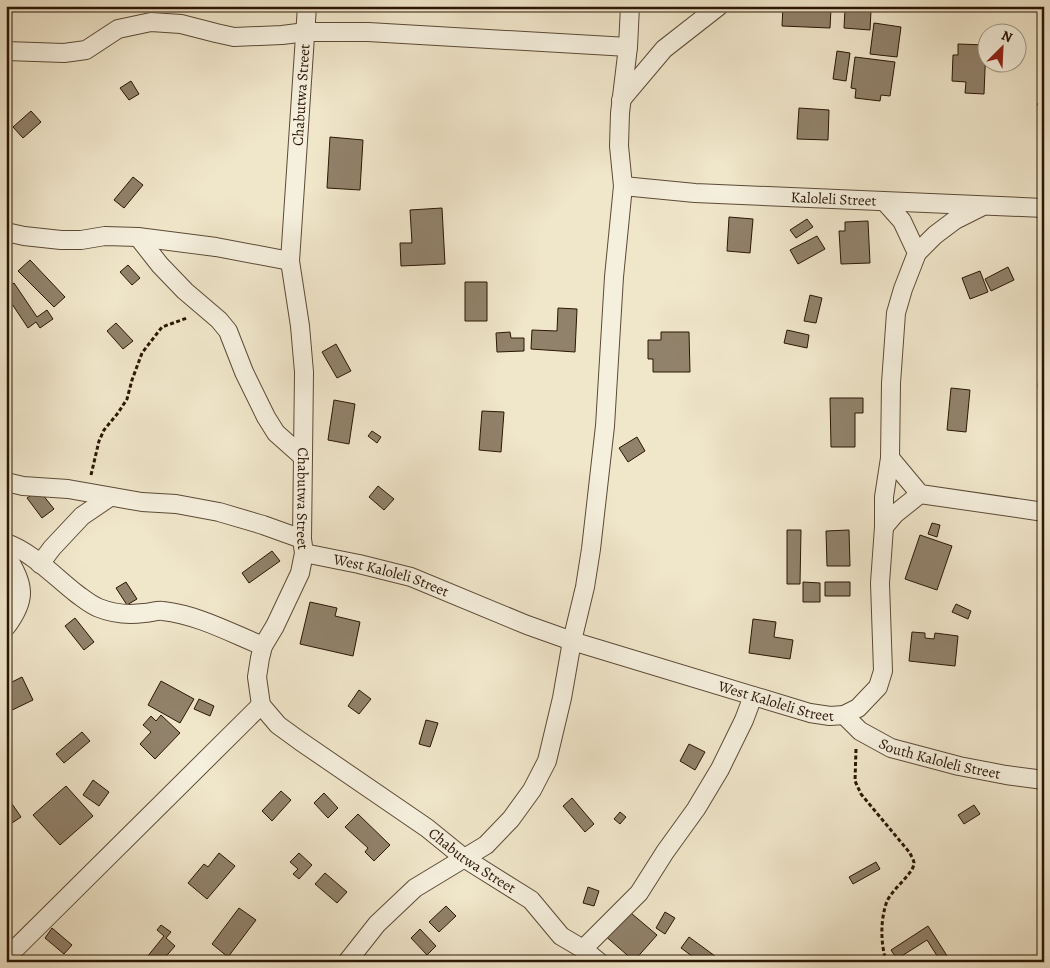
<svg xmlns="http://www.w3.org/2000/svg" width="1050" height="968" font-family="Alegreya,serif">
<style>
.building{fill:#91826b;stroke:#2a1604}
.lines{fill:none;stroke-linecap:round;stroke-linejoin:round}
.street-casing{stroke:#5c4a36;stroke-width:20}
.path{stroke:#2a1604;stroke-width:3;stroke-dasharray:4 2.5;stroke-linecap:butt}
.street{stroke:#f5efdd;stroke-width:18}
.labels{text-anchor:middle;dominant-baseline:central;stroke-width:4;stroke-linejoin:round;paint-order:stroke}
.street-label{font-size:15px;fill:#2a1604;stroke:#f5efdd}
</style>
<rect width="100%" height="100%" fill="#f0e6ca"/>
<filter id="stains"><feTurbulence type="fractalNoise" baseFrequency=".004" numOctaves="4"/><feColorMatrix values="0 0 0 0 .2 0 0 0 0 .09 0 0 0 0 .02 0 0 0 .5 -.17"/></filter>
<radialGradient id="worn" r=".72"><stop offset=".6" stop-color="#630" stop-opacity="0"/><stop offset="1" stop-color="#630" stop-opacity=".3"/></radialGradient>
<path class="building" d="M783,6H802V7L831,9L830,28L782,26Z
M845,9L871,11L870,30L844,28Z
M874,23L901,27L897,57L870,54Z
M958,44L986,45L984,94L965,93L966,82L952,81L953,55H958Z
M837,51L850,53L846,81L833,79Z
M855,57L895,62L890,96L881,95L880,101L855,98L856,89L851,88Z
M131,81L139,94L129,100L120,88Z
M1044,100V114L1037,104Z
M799,108L829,110L828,140L797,139Z
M31,111L41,122L23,138L13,127Z
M330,137L363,140L360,190L327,188Z
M133,177L143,185L124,208L114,200Z
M442,208L445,264L401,266L400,243H412L410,210Z
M729,217L753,219L750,253L727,251Z
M807,219L813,227L796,238L790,230Z
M868,221L870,263L841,264L839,231H845V222Z
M817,236L825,249L798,264L790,250Z
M30,260L65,297L54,307L18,271Z
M128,265L140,278L132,285L120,272Z
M1008,267L1014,280L991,291L985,279Z
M980,271L988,292L970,299L962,278Z
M465,282H487V321H465Z
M14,283L37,317L47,310L53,319L40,328L36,322L28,328L6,295V288Z
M810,295L822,298L816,323L804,321Z
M558,308L577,309L575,352L531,349L532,330L557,331Z
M116,323L133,341L123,349L107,331Z
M787,330L809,335L807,348L784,343Z
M6,332L12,338L6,345Z
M510,332L511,338H524V351L497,352L496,333Z
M661,332H689L690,372H653V359H648V340H661Z
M336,344L351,371L337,378L322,352Z
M1040,362H1044V387H1038Z
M951,388L970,390L966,432L947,430Z
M830,398H863V413H855V447H831Z
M334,400L355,404L349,444L328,440Z
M482,411L504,412L501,452L479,450Z
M372,431L381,437L377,443L368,436Z
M637,437L645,451L628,462L619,448Z
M378,486L394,499L384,510L369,497Z
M39,490L54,509L42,518L27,498Z
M932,523L940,525L937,537L928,534Z
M787,530H801L800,584H787Z
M849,530L850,566H827L826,531Z
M920,535L952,546L937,590L905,579Z
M272,551L280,561L249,583L242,573Z
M126,582L137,599L127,605L116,588Z
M803,582L820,583V602H803Z
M825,582H850V596H825Z
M310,602L337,608L335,616L360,622L353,656L300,644Z
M956,604L971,611L968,619L952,612Z
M75,618L94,642L84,650L65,626Z
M753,619L776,622L774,637L793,640L790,659L749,653Z
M912,632L925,633V638L934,639L935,633L958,636L955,666L909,661Z
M22,677L33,700L6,713V685Z
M161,681L194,699L180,723L148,705Z
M359,690L371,699L359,714L348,706Z
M199,699L214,706L210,716L194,709Z
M161,715L180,733L155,759L140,744L151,732L143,725L151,716L156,721Z
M426,720L438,723L430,747L419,744Z
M82,732L90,741L64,763L56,754Z
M689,744L705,752L695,770L680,761Z
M93,780L109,792L99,806L83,795Z
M66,786L93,816L60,845L33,815Z
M281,791L291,800L272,821L262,811Z
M324,793L338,808L328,818L314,803Z
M8,798L21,817L6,827V799Z
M572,798L594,824L585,832L563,806Z
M974,805L980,814L964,824L958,815Z
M620,812L626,817L620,824L614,819Z
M358,814L390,845L374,861L365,852L368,848L345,827Z
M219,853L235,866L207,899L188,883L204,864L208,867Z
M299,853L312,865L299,879L293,874L298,869L290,862Z
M876,862L880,869L853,884L849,877Z
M325,873L347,892L337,903L315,884Z
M588,887L599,891L594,906L583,903Z
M446,906L456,916L439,932L429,922Z
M239,908L256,920L228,957L212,944Z
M625,908L657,935L634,961L603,934Z
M665,912L675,918L665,934L656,928Z
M161,925L171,932L166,938L175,946L161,962H143L164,936L157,930Z
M928,926L951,962H941L927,940L897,959L891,950Z
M52,928L72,945L64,954L45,938Z
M420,929L436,946L427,955L411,938Z
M689,937L715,956L711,962H700L681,948Z
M128,956L136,962H123Z"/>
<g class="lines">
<defs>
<g id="street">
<path id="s1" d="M307,6L290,261L300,326L304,372L302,539L304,553L300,573L275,626L263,646L260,658L257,677L261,705L278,725L300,741L427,828L464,858L531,900L561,936L583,949L599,962"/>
<path d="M6,51L64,53L86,50L118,29L151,22L181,24L216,33L234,37L282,35L306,32H368L628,47"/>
<path d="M621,100L664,49L719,6"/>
<path id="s2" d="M623,186L695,193L1044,208"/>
<path d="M6,232L24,236L61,240H81L105,236L138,237L216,247L290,261"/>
<path d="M138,237L160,265L185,291L219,320L228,331L244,372L266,417L276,433L303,457"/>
<path d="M917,253L935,235L955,220L981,207"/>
<path d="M890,458L920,494L1044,512"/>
<path d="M6,482L23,486L68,489L142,502L176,504L219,512L263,525L302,539"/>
<path d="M884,527L895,514L920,494"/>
<path d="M6,543C32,552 55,577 77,594C84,599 91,605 99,608C114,614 129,615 144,613C150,613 157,610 163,611C198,615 231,633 263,646"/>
<path id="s3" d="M304,553L359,564L411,577L527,625L572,641L810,713L830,716L844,715L858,708L878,687L883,671L880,583L884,527V497L890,458L891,383L896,313L903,289L917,253L902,221L885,202"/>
<path d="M6,555C24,585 28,598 6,627"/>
<path d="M40,564L52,548L82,516L110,497"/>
<path id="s4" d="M844,715L860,731L891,748L959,766L1006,775L1044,780"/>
<path d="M583,949L639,893L665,852L696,809L720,769L744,720L753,696"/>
<path d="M6,958L261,705"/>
<path d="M347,962L377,924L415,888L486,845L511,819L532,790L547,761L562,698L572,641L585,587L591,549L605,426L614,277L623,186L619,146L620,113L628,47L630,6"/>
</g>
</defs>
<use href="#street" class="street-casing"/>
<path class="path" d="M91,475L99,441L104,430L118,413L127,399L132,380L142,353L162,327L187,318
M856,749L855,781L861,794L910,853C911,856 914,860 914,863C914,874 890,890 886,904C880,923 881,943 886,962"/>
<use href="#street" class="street"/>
</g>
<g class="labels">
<g class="street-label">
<text transform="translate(301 95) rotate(-86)">Chabutwa Street</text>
<text stroke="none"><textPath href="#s2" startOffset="211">Kaloleli Street</textPath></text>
<text stroke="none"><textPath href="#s1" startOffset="494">Chabutwa Street</textPath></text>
<text stroke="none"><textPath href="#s3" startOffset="90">West Kaloleli Street</textPath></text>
<text stroke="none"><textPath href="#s3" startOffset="496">West Kaloleli Street</textPath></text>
<text stroke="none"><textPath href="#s4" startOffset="108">South Kaloleli Street</textPath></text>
<text stroke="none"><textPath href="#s1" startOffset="974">Chabutwa Street</textPath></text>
</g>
</g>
<rect width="1050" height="968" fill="none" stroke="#f0e6ca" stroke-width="25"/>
<rect x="8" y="8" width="1035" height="953" fill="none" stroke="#2a1604" stroke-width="2.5"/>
<rect x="12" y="12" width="1025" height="943" fill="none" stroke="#2a1604"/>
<g transform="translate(1002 48) rotate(24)"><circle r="24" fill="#f5efdd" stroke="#a49886"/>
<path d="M0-4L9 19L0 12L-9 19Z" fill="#8f2418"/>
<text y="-8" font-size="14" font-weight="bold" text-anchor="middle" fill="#2a1604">N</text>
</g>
<rect width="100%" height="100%" filter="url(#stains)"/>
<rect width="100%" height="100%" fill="url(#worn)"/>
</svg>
